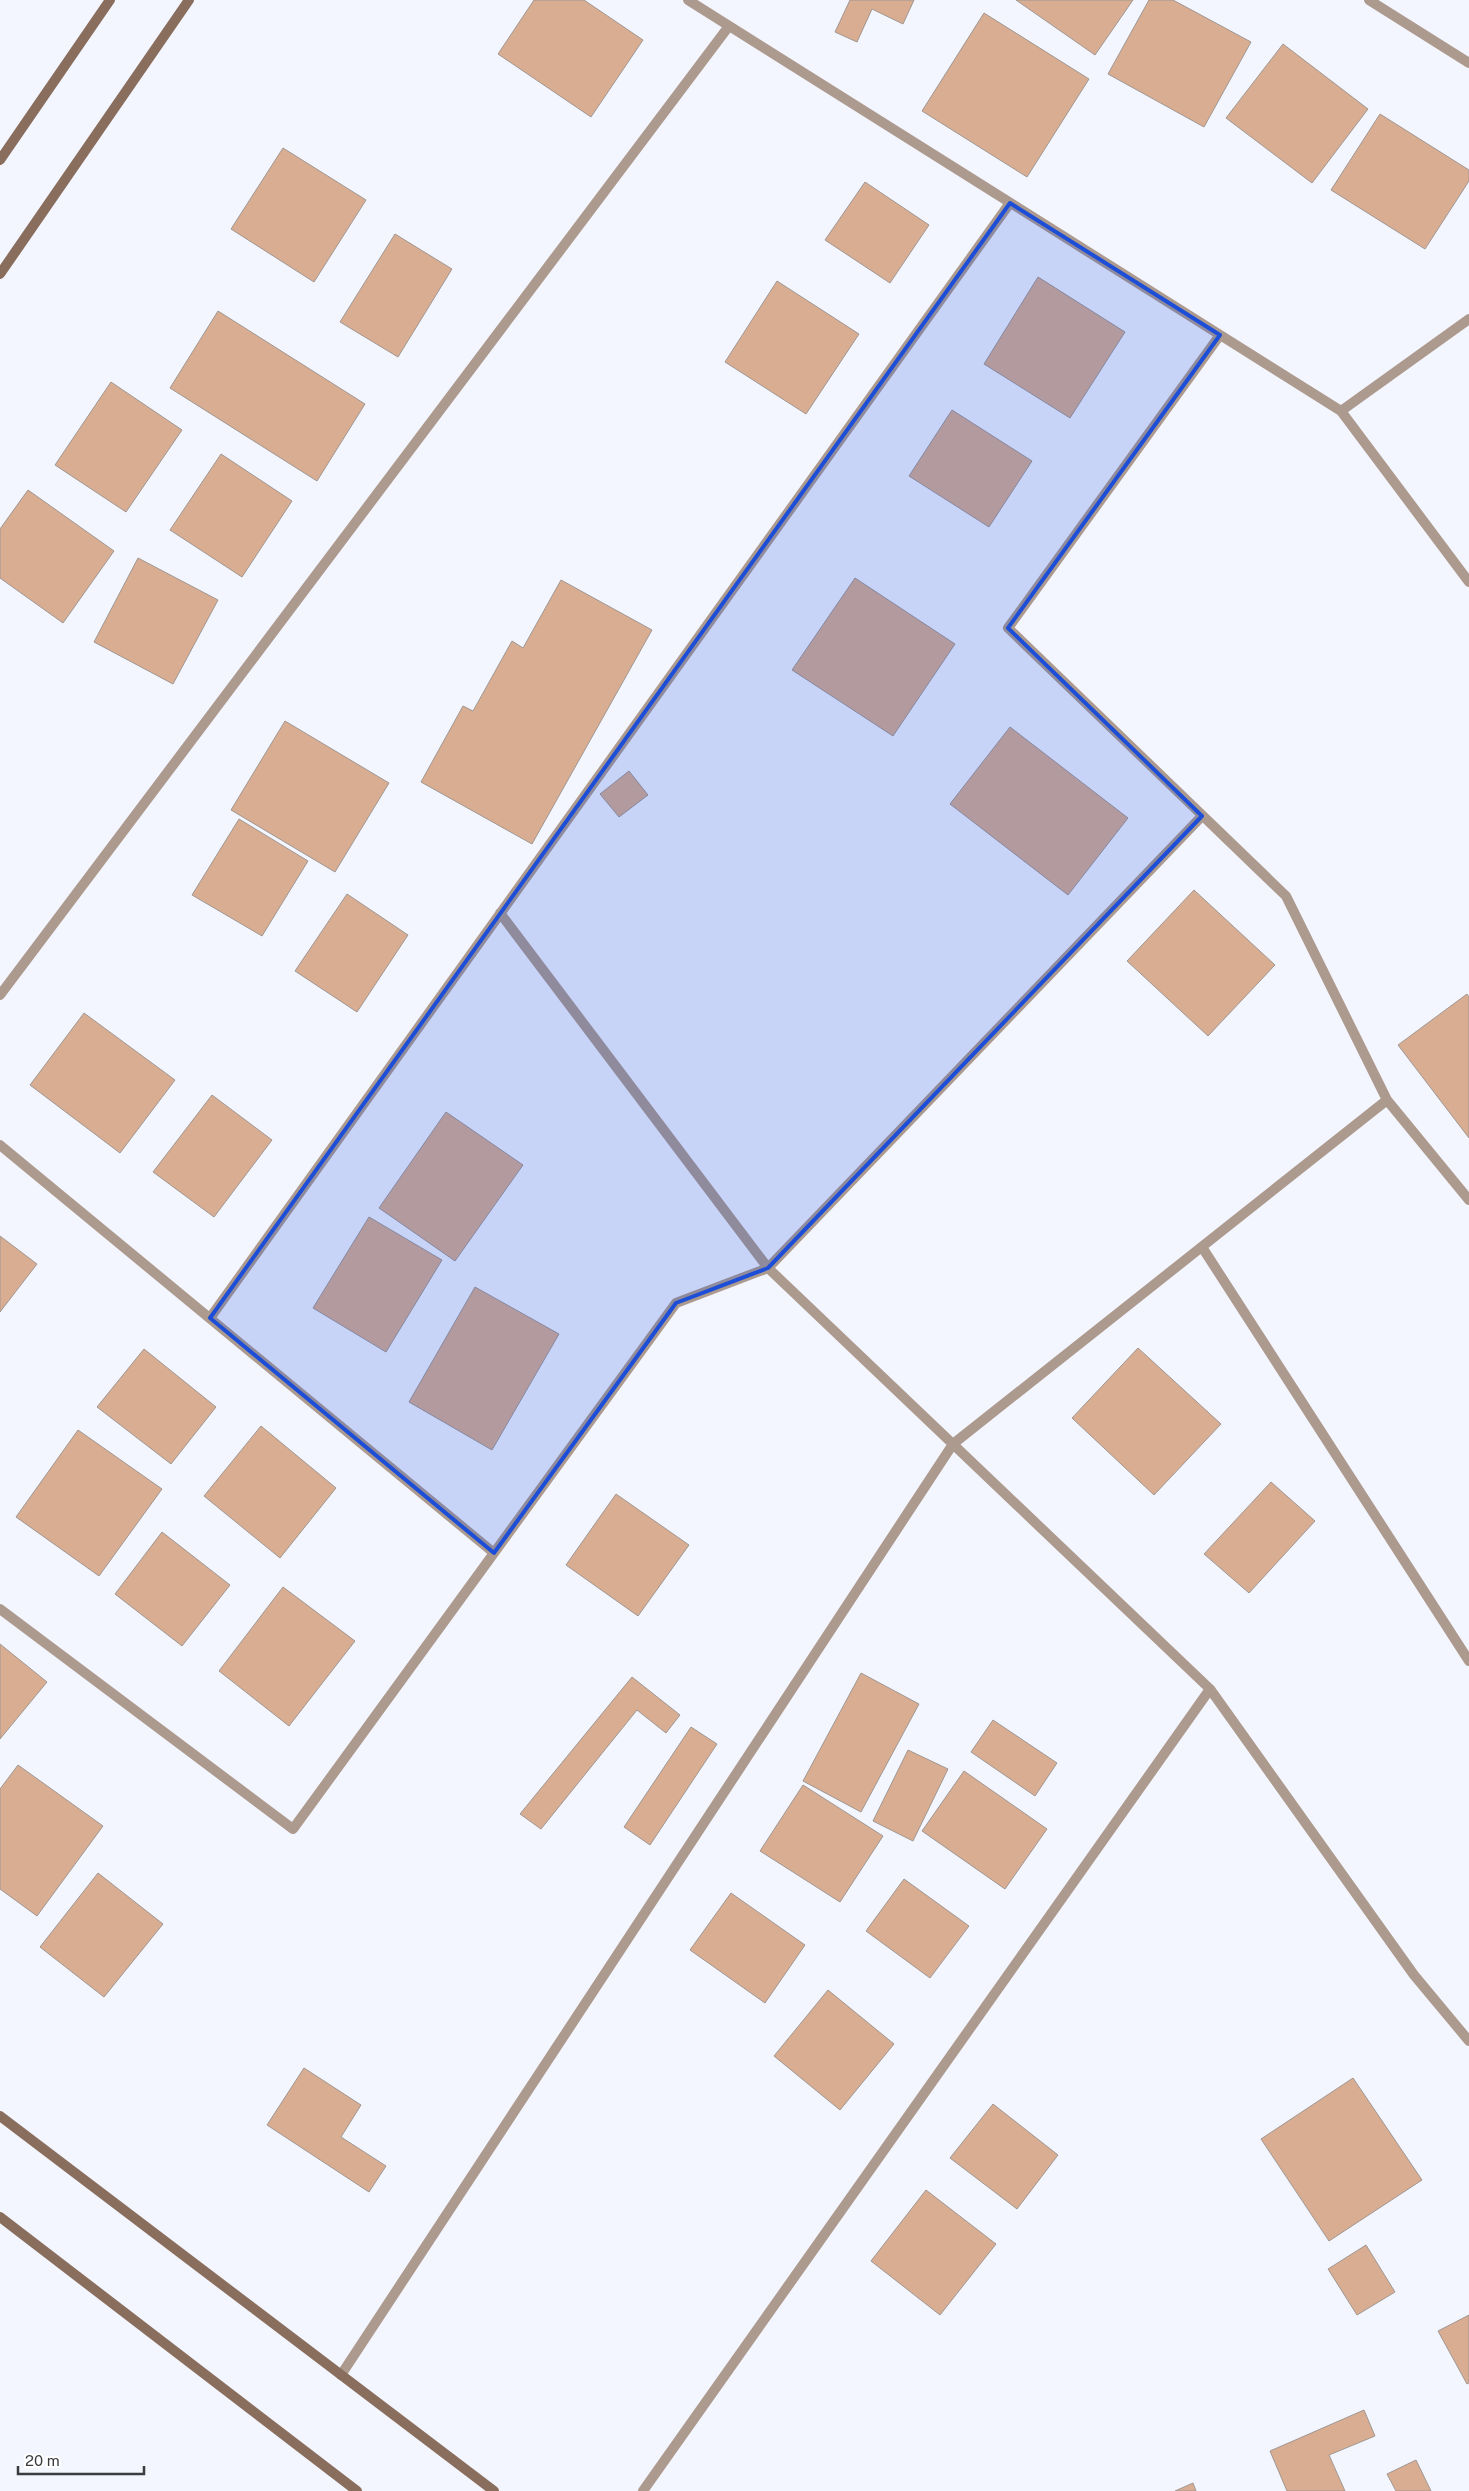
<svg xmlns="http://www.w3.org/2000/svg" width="1469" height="2491" font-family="'Public Sans',sans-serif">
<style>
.building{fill:#d8ad92;stroke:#a09792}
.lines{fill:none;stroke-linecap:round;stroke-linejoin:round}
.street{stroke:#ad9a8e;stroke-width:10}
.secondary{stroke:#896e5d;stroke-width:10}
.marked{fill:#1d4ed8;fill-opacity:0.2;stroke:#1d4ed8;stroke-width:4;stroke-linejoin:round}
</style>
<rect width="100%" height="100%" fill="#f3f5ff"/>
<path class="building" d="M534,0H584L643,40L591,117L498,54Z
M850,0H914L903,24L872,9L857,42L835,32Z
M1016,0H1133L1095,55Z
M1149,0H1173L1251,42L1204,127L1108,74Z
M984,13L1089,79L1027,177L922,111Z
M1283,44L1368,109L1312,183L1226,118Z
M1380,114L1469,170V181L1425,249L1331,190Z
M283,148L366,200L314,282L231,229Z
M865,182L929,225L890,283L825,240Z
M395,234L452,269L398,357L340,322Z
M1038,277L1125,332L1070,418L984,364Z
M777,281L859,334L806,414L725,362Z
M218,311L365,404L317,481L170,388Z
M111,382L182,430L126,512L55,465Z
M952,410L1032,461L989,527L909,476Z
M221,454L292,501L242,577L170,530Z
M28,490L114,551L63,623L0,578V529Z
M138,558L218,600L173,684L94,642Z
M855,578L955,644L893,736L792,670Z
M561,580L652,630L532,844L421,782L463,706L473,711L512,641L523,648Z
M285,721L389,783L335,872L231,810Z
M1010,727L1128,818L1068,895L950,804Z
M629,771L648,795L619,817L600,794Z
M239,819L308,861L262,936L192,895Z
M1194,890L1275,965L1208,1036L1127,961Z
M347,894L408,935L357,1012L295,971Z
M1467,994L1469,997V1138L1398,1045Z
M84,1013L175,1080L120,1153L30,1085Z
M212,1095L272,1140L214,1217L153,1172Z
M446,1112L523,1165L455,1261L379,1208Z
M369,1217L442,1260L386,1352L313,1308Z
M0,1236L37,1264L0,1312Z
M475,1287L559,1334L492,1450L409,1402Z
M1138,1348L1221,1424L1154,1495L1072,1418Z
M144,1349L216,1407L171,1464L97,1407Z
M261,1426L336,1488L280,1558L204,1496Z
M78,1430L162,1489L99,1576L16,1517Z
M1271,1482L1315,1521L1249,1593L1204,1554Z
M616,1494L689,1545L638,1616L566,1565Z
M162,1532L230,1585L182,1646L115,1594Z
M283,1587L355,1641L289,1726L219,1671Z
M0,1644L47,1682L0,1739Z
M861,1673L919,1704L861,1812L803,1781Z
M632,1677L680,1715L666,1733L637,1710L541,1829L520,1814Z
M993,1720L1057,1763L1035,1796L971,1752Z
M691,1727L717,1744L650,1845L624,1827Z
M908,1750L948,1769L913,1841L873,1821Z
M18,1765L103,1826L37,1916L0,1889V1789Z
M964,1771L1047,1829L1005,1889L922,1831Z
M803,1785L883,1836L840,1902L760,1851Z
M98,1873L163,1924L104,1997L40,1947Z
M904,1879L969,1926L930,1978L866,1931Z
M731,1893L805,1945L765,2003L690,1950Z
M828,1990L894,2044L840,2110L774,2056Z
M304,2068L361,2105L341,2137L386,2166L369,2192L267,2125Z
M1353,2078L1422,2180L1329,2241L1261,2139Z
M993,2104L1058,2155L1017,2209L950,2158Z
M926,2190L996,2244L940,2315L871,2261Z
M1366,2245L1395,2292L1357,2315L1328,2269Z
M1469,2315V2383L1467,2384L1438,2331Z
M1364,2410L1375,2436L1329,2455L1345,2491H1287L1270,2451Z
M1416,2460L1431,2491H1396L1387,2474Z
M1193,2483L1196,2491H1175Z"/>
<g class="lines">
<path class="street" d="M688,0L1341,411L1469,319
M1369,0L1469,63
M1220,335L1008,628L1286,896L1387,1100L1469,1200
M1341,411L1469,582
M1202,816L768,1268L1210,1689L1414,1975L1469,2041
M0,995L729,26
M0,1145L494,1553
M1202,1247L1469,1661
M210,1318L1010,203
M0,1609L293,1829L676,1303L768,1268L500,913
M341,2375L953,1444L1387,1100
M643,2491L1210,1689"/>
<path class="secondary" d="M0,160L110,0
M0,274L189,0
M0,2116L494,2491
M0,2217L357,2491"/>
</g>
<path class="marked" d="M1010,203L1220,335L1008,628L1202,816L768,1268L676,1303L494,1553L210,1318Z"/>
<path d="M18 2466v8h126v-8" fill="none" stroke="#3a3c3f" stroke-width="2.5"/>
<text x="25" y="2466" font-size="15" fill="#3a3c3f" stroke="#ffffff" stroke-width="4" paint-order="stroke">20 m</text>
</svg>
